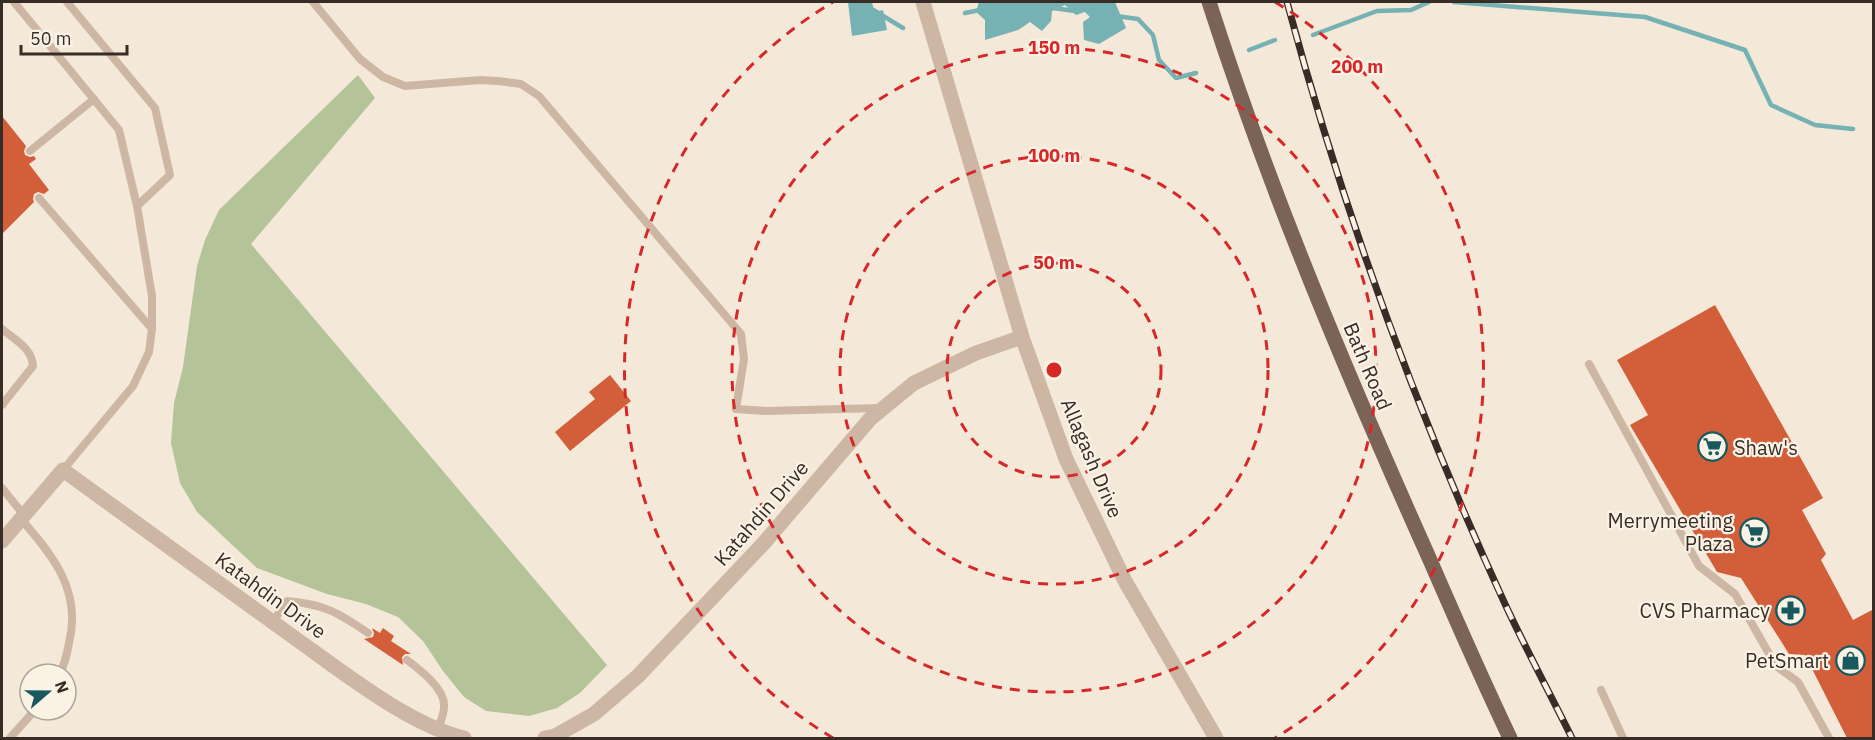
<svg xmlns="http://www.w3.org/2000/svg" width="1875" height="740" font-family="'IBM Plex Sans',sans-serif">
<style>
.green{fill:#b5c498}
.water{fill:#76b1b4}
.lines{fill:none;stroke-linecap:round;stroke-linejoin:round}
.stream{stroke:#76b1b4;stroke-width:4.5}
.building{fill:#d25f3a}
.service{stroke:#cdb7a4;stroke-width:8}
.minor{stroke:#cdb7a4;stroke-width:15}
.primary{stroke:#7b6356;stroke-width:15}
.rail-casing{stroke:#382c26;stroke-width:7}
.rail{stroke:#fbf2e6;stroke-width:4.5;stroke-dasharray:14;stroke-linecap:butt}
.ring{fill:none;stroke:#d62828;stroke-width:3;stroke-dasharray:10 8}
.labels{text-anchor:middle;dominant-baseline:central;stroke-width:4.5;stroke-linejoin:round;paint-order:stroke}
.street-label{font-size:20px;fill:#382c26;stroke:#fbf2e6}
.poi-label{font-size:20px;fill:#382c26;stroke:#fbf2e6;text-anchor:end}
.centre{fill:#d62828;stroke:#fbf2e6;stroke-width:3}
.ring-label{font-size:18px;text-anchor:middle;font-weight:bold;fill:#d62828;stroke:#fbf2e6;stroke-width:4.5;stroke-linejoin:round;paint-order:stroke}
</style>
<rect width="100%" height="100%" fill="#f4e8d9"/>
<path class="green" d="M358,75L375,98L251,244L607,665L580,693L557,708L529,716L486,711L464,697L443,671L423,641L398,617L366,604L327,594L257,568L197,512L180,483L171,443L174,403L183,367L197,266L205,240L219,210Z"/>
<path class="water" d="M848,2H872L874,12L883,10L887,30L852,36Z
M979,2H1115L1126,28L1099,44L1084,40L1083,22L1090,17L1085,12L1076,15L1065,5L1052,11L1051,21L1042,31L1030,22L1018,30L985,40V20L976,12Z"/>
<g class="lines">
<path class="stream" d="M860,2L903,28
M1454,2L1645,17L1745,50L1771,105L1815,125L1853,129
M1053,8L1075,11
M965,13L980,10
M1116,16L1138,19L1153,35L1159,60L1176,78L1196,73
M1313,35L1377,11L1411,10L1429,2
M1249,50L1275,40"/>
</g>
<path class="building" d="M2,116L26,146L24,151L25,155L30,157L34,156L36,159L29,164L49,190L44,194L38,192L34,194L33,199L34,202L2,234Z
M1715,305L1823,498L1802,510L1826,554L1821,560L1853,620L1874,609V738H1847L1805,655L1789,654L1741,578L1717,572L1630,425L1648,415L1617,360Z
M610,375L631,401L570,451L555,432L595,399L589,392Z
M372,628L380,633L383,628L394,636L391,641L411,654H405L402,657L403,665L364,639L373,637L374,633Z"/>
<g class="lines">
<path class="service" d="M14,2L119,130L137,206L152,296V329L149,352L133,386L63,470
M67,2L155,108L170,175L137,206
M313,2L360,59L383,77L405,86L480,80L498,81L521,84L539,96L741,334L744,359L736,409L766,411L880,408
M30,151L94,99
M39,198L152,329
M2,329C15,340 32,348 33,366L2,405
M1589,364L1699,566L1735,594L1776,666L1798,682L1829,738
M2,488L23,514
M20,518C53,555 82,591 69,643C67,654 65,665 59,674
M273,622L287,601C324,604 339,613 368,633
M407,660C419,669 446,689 444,707C444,714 440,723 438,730
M1601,690L1623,738
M10,738L35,710"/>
<path class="minor" d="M923,2L1022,337L1066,459L1125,581L1216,738
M2,541L63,470C140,525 216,581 292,636C340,670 407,724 464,738
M545,738L555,736L594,714L638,676L763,544L870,419L914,383L976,353L1022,337"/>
<path class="primary" d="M1209,2C1270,192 1348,377 1430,560C1456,620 1482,679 1510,738"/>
<defs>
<path id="rail" d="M1287,2C1342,207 1416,411 1505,604C1526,649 1550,694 1572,738"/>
</defs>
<use href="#rail" class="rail-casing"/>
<use href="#rail" class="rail"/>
</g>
<g class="ring">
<circle cx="1054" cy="370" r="107"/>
<circle cx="1054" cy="370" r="214"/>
<circle cx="1054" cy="370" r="322"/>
<path d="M833 738A429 429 0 0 1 833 2M1275 2A429 429 0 0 1 1275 738"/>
</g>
<defs>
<symbol id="supermarket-ring" viewBox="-11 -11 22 22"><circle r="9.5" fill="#fbf2e6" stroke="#18595e" stroke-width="1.5"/><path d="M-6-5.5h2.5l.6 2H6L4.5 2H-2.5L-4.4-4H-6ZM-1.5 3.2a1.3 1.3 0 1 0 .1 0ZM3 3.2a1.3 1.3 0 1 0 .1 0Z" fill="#18595e"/></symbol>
<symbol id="pharmacy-ring" viewBox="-11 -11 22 22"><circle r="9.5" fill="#fbf2e6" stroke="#18595e" stroke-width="1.5"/><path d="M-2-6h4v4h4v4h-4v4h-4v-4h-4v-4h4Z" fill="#18595e"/></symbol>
<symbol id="shop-ring" viewBox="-11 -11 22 22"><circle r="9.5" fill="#fbf2e6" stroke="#18595e" stroke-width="1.5"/><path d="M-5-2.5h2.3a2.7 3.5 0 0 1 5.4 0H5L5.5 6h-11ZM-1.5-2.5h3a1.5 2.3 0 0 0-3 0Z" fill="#18595e"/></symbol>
</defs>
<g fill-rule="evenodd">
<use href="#supermarket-ring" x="1696" y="430" width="33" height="33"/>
<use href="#supermarket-ring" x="1738" y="516" width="33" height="33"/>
<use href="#pharmacy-ring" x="1774" y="594" width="33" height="33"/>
<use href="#shop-ring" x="1834" y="644" width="33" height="33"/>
</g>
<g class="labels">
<g class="street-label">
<text transform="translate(1368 366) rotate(67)">Bath Road</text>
<text transform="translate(1092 458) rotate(67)">Allagash Drive</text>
<text transform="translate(761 513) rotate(-49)">Katahdin Drive</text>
<text transform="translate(271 595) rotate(36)">Katahdin Drive</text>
</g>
<g class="poi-label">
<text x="1734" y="447" text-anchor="start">Shaw's</text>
<text x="1733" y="520">Merrymeeting<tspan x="1733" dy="23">Plaza</tspan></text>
<text x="1770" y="610">CVS Pharmacy</text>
<text x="1829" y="660">PetSmart</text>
</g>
</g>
<circle cx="1054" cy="370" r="9" class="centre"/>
<g class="ring-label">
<text x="1054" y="54">150 m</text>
<text x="1357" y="73">200 m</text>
<text x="1054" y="162">100 m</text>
<text x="1054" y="269">50 m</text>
</g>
<rect width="1875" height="740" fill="none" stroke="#382c26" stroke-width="6"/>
<g transform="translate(48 692) rotate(70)"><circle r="28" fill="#fbf2e6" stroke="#ada399" stroke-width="1.5"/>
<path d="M0-4.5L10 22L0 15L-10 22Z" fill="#18595e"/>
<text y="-9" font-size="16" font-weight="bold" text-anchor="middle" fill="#382c26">N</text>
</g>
<path d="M21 45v9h106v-9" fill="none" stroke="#382c26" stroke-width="3"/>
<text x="30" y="45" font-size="18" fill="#382c26" stroke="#fbf2e6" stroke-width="4.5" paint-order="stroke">50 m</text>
</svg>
